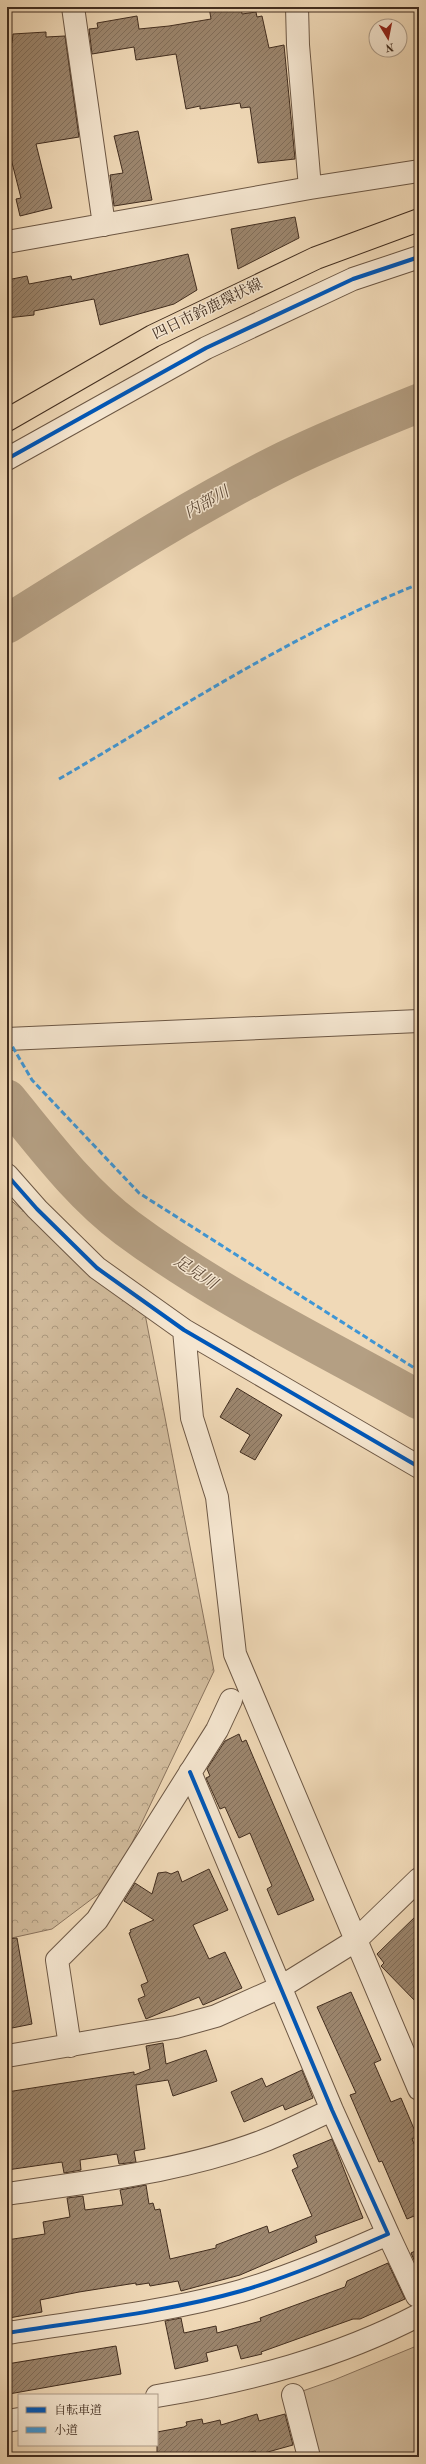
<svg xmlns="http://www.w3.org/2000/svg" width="426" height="2464" font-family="'Old Standard TT','Noto Serif JP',serif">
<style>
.forest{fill:url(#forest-crowns);stroke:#8a745e}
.park{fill:#d2bc9d;stroke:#8a745e}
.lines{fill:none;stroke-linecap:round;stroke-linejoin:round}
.river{stroke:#b49f83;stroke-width:39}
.building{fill:url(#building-hatch);stroke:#412d1f}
.minor-casing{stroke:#6d5845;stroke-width:24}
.major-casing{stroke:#412d1f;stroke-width:24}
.minor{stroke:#f5e6d0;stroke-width:22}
.major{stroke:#f0d9b7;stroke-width:22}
.quiet{stroke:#3f96d5;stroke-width:3;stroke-dasharray:6 3;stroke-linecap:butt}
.cycleway-casing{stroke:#f5e6d0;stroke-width:6}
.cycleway{stroke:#0057b8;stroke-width:4}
.labels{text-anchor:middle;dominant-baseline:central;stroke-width:3;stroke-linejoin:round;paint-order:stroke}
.street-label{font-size:15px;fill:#412d1f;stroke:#f5e6d0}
.water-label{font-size:16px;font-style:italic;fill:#5e4a38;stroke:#f5e6d0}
</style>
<defs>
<pattern id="forest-crowns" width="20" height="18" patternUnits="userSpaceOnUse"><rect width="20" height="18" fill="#d2bc9d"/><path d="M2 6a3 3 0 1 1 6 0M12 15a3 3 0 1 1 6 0" fill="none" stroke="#ac997f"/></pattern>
<pattern id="building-hatch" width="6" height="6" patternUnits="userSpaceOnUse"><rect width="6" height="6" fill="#9c866e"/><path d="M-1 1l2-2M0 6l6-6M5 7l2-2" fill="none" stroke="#816e5a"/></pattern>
</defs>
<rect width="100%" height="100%" fill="#f0d9b7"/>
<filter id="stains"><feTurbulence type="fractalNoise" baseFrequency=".005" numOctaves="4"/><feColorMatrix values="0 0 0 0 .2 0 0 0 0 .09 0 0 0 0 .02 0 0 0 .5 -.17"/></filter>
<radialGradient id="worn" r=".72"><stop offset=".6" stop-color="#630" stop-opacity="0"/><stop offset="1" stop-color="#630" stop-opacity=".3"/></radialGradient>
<path class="forest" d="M7,1197L145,1314L214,1671L113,1883L52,1929L7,1939Z"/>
<path class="park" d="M419,2345V2457H316L297,2393L334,2380Z"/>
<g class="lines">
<path class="river" d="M7,624C98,567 189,508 286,460C329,439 374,421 419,403
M7,1099C44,1144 80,1193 127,1228C217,1295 321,1345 419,1400"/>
</g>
<path class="building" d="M209,7H241L242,14L256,12L257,17L262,16L269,48L284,45L295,159L258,163L250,107L241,108L240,103L200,109V106L186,109L176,54L136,60L134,47L92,54L89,29L98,28L97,23L137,16L139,29L169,26L211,19Z
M46,32V37L65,36L79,137L36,144L52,208L20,216L16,199L21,198L7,143V44L12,43L13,34Z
M138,131L152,200L114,206L110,175L123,173L114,136Z
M295,217L299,238L238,269L231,229Z
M188,254L197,290L174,304L100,325L94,299L34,311V315L7,318V280L27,276L29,284L71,276L72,280Z
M237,1388L282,1415L255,1460L240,1452L250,1435L220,1417Z
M239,1734L242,1742L246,1740L314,1900L278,1915L267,1889L272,1886L250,1833L239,1838L225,1807L220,1809L206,1778L210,1776L207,1769L225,1741Z
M209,1869L228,1910L193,1925L209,1959L225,1952L242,1988L203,2005L199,1997L146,2019L138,1999L145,1996L141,1985L148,1982L129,1933L131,1932L130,1930L154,1920L124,1901L135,1883L152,1894L158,1873L166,1872L171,1874L178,1871L182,1882Z
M419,1913V2005L381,1966L384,1963L377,1954Z
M17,1938L32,2024L7,2029V1939Z
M351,1992L381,2060L374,2063L391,2102L401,2098L417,2136L412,2139L419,2155V2214L407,2219L382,2161L379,2162L350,2095L356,2093L317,2007Z
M163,2043L166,2064L206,2050L217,2081L173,2096L168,2080L136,2085L145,2149L134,2151L136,2162L119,2164L117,2154L80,2160L81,2170L70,2172L64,2173L62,2162L7,2170V2092L134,2072V2075L150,2069L146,2046Z
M302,2070L313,2098L285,2110L283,2105L244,2122L231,2092L262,2078L266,2087Z
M332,2139L363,2218L315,2236L317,2242L240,2275L181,2291L178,2281L150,2286L149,2283L136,2285V2283L79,2292L40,2300L42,2312L9,2318L7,2304V2240L45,2234L43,2222L70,2217L67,2198L83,2196L85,2210L123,2205L120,2190L146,2185L149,2204L153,2203L155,2210L160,2209L170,2259L216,2248V2245L267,2226L269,2233L312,2216L292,2170L298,2167L293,2155Z
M419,2249V2271L411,2253Z
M388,2263L405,2299L360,2319H353L261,2352L262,2354L241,2359L237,2345L206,2353L208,2361L175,2369L165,2321L181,2318L184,2333L216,2326L217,2333L261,2321L260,2318L345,2287L347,2281Z
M116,2346L121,2374L9,2394L7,2364Z
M257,2414L259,2421L285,2414L293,2445L257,2455L255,2451L238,2455L237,2452L210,2457H157V2432L184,2427L187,2425L186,2422L202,2419L203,2424L220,2420L221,2425Z"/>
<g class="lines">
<defs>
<path id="minor" d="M73,7L104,225
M297,7L298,45L310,188
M7,242L310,188L419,171
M7,459L206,348L353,279L419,257
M7,1039L419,1021
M7,1175L37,1209L97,1268L184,1330L419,1467
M184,1330L192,1418L217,1497L235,1654L419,2089
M70,2046L57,1960L97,1920L217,1730L231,1700
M7,2056L176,2027L216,2016L281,1987L355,1941L419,1879
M7,2194C92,2181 182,2172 263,2141C287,2132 309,2120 332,2110
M388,2234L417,2296
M7,2333C83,2321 167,2312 241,2291C292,2276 340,2255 388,2234L332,2110L190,1772
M293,2395L309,2457
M157,2396C248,2381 337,2358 419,2315
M7,2421L19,2419"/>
<path id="major" d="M7,420L153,336L316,258L419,220"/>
</defs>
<use href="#minor" class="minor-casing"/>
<use href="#major" class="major-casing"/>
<use href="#minor" class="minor"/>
<use href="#major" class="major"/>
<path class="quiet" d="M59,779C176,711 292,634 419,584
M8,1039L32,1080L139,1193L419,1371"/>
<defs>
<path id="cycleway" d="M7,459L206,348L353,279L419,257
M7,1175L37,1209L97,1268L184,1330L419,1467
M7,2333C83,2321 167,2312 241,2291C292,2276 340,2255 388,2234L332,2110L190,1772"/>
</defs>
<use href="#cycleway" class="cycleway-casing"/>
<use href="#cycleway" class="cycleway"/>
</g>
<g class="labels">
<g class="street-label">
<text transform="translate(208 310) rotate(-26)">四日市鈴鹿環状線</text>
</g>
<g class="water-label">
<text transform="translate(207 503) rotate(-29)">内部川</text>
<text transform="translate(195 1273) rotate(33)">足見川</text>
</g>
</g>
<rect width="426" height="2464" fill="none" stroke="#f0d9b7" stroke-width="24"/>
<rect x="8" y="8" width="410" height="2448" fill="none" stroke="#412d1f" stroke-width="2"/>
<rect x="12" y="12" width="402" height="2440" fill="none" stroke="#412d1f"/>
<rect x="18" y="2394" width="140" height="52" fill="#f5e6d0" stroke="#ad9c89"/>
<rect x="26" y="2407" width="20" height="6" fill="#0057b8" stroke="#ad9c89"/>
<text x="54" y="2414" font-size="12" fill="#412d1f">自転車道</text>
<rect x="26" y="2427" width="20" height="6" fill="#3f96d5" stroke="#ad9c89"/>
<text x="54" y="2434" font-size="12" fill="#412d1f">小道</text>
<g transform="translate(388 38) rotate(170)"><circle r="19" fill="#f5e6d0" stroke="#ad9c89"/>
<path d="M0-3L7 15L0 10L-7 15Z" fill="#8f2418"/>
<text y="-6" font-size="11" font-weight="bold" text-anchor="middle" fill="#412d1f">N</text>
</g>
<rect width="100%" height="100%" filter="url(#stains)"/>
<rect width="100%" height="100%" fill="url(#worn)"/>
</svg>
